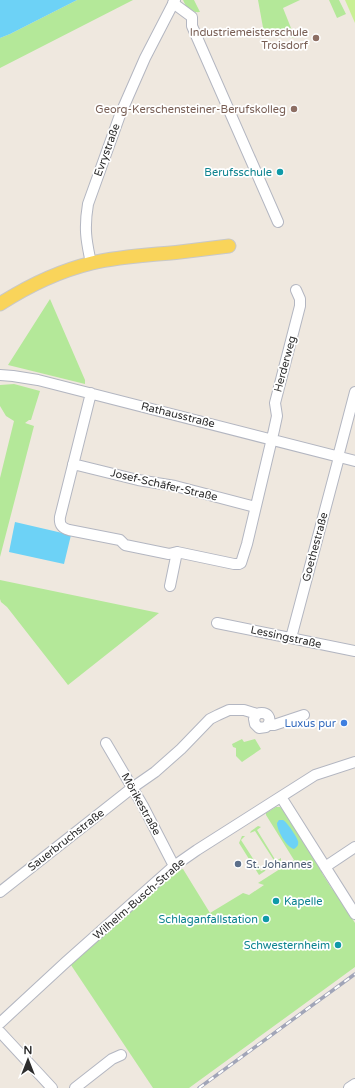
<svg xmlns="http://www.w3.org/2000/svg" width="355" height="1088" font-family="'Varela Round',sans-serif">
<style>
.green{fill:#b4e899}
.pitch{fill:#c9f095}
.water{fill:#6dd2f6}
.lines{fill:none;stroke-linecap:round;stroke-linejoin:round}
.minor-casing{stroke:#b3b6c1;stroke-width:12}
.major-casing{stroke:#c8c8c8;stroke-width:15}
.minor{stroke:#fff;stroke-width:10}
.major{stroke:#f9d45a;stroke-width:13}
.rail-casing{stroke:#a1a5b8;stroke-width:3.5}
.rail{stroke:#fff;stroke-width:2;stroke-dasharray:6;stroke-linecap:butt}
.education-dot{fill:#8d6e63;stroke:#fff;stroke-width:1.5}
.culture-dot{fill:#0f9aa8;stroke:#fff;stroke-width:1.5}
.shop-dot{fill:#3f7fe0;stroke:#fff;stroke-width:1.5}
.service-dot{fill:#5c6f8a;stroke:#fff;stroke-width:1.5}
.labels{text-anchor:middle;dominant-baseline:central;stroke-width:3.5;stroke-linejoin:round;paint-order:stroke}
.education-label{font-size:11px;fill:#785e54;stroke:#fff;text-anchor:end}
.street-label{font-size:11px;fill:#2d2d2d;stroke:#fff}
.culture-label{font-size:11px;fill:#0d838f;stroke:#fff;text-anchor:end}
.shop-label{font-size:11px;fill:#366cbe;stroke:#fff;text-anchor:end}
.service-label{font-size:11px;fill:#4e5e75;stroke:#fff;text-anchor:start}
</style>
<rect width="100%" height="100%" fill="#efe8df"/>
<path class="green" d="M77,0H133L0,68V38L10,34Z
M183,0H194L200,12C192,13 186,8 183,0Z
M258,0H300L283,8L295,38L264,33Z
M329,0H339L346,14L337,18Z
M50,299L85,380V384L8,365Z
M14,384L40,391L31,420H29L25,423L34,426L0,557V478L14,421L6,416L0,406V385Z
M0,580L159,613L68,685L7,607L1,602L0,599Z
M242,739L244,742L255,739L261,749L242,762L236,756V748L233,747L232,744Z
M276,807H280L283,809L322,870V873L332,889L334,890L355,923V967L189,1088H153L71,965L98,938L172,872L183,869L210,913L243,893L249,895L264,885L258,883L294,860L266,815V813Z
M258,826L261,827L257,830L276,861L281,858V861L273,866L271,865L275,862L255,831L250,833L251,831Z
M242,836H245L241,840L261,871L266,869L265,871L259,875L239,843Z"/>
<path class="pitch" d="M345,0H355V23Z"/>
<path class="water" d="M0,0H77L10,34L0,38Z
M15,522L71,535L64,564L9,552Z
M279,820H283C287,822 297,837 298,841C299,845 297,847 294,849C286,847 277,830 277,823Z"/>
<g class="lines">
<defs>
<path id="minor" d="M173,3L192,17V26L278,222
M91,263C86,240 84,228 88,204L120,115L145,58L175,0
M0,375L13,376L38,380L355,461
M91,393L60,517C59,525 62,528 69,530L120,540L125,545L169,554L177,552L234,564H239L241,563L247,544L274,430L277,416L275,403L300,306V299L296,290
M73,464L138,480L175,486L255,507
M170,586L177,552
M217,623L355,651
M291,638L338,461L339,453L355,392
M268,725H274L304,715
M106,743L143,806L174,866
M281,797L355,914
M325,867L355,847
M0,892L132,788L155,772L181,749L210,719L218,715L229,710H244L257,714C267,710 274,719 266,727L259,728L255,724L254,719L257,714
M0,1023L66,962L174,866L197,850L315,775L355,762
M0,1032L52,1088
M75,1088L112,1059L121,1055
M349,1088L355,1084"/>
<path id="major" d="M0,304C28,286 59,271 92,263C121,256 151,255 180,252C196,250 213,248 229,246"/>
</defs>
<use href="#minor" class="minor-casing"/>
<use href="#major" class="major-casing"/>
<use href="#minor" class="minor"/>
<use href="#major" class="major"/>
<defs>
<path id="rail" d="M199,1088L355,974"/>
</defs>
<use href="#rail" class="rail-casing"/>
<use href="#rail" class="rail"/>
</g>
<g class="education-dot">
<circle cx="316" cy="38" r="4"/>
<circle cx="294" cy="109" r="4"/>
</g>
<g class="culture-dot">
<circle cx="280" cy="172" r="4"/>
<circle cx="276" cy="901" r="4"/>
<circle cx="266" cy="919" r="4"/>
<circle cx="338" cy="945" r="4"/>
</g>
<circle class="shop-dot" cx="344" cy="723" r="4"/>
<circle class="service-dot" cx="238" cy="864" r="4"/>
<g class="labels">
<g class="education-label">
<text x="308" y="32">Industriemeisterschule<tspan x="308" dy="13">Troisdorf</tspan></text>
<text x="286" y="109">Georg-Kerschensteiner-Berufskolleg</text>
</g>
<g class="street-label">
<text transform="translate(107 150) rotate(-70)">Evrystraße</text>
<text transform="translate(285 364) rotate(-75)">Herderweg</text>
<text transform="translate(178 415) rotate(14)">Rathausstraße</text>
<text transform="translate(164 485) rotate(13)">Josef-Schäfer-Straße</text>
<text transform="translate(315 547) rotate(-75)">Goethestraße</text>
<text transform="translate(286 637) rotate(12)">Lessingstraße</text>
<text transform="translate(141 804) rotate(61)">Mörikestraße</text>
<text transform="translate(66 840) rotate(-38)">Sauerbruchstraße</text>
<text transform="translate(139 899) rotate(-41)">Wilhelm-Busch-Straße</text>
</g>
<g class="culture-label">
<text x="272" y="172">Berufsschule</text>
<text x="284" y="901" text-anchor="start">Kapelle</text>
<text x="258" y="919">Schlaganfallstation</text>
<text x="330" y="945">Schwesternheim</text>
</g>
<g class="shop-label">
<text x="336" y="723">Luxus pur</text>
</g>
<g class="service-label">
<text x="246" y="864">St. Johannes</text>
</g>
</g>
<g transform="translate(28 1060)" stroke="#ffffff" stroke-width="3" paint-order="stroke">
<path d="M0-3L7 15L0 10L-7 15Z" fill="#2d2d2d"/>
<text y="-6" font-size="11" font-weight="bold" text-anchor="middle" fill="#2d2d2d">N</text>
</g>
</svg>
